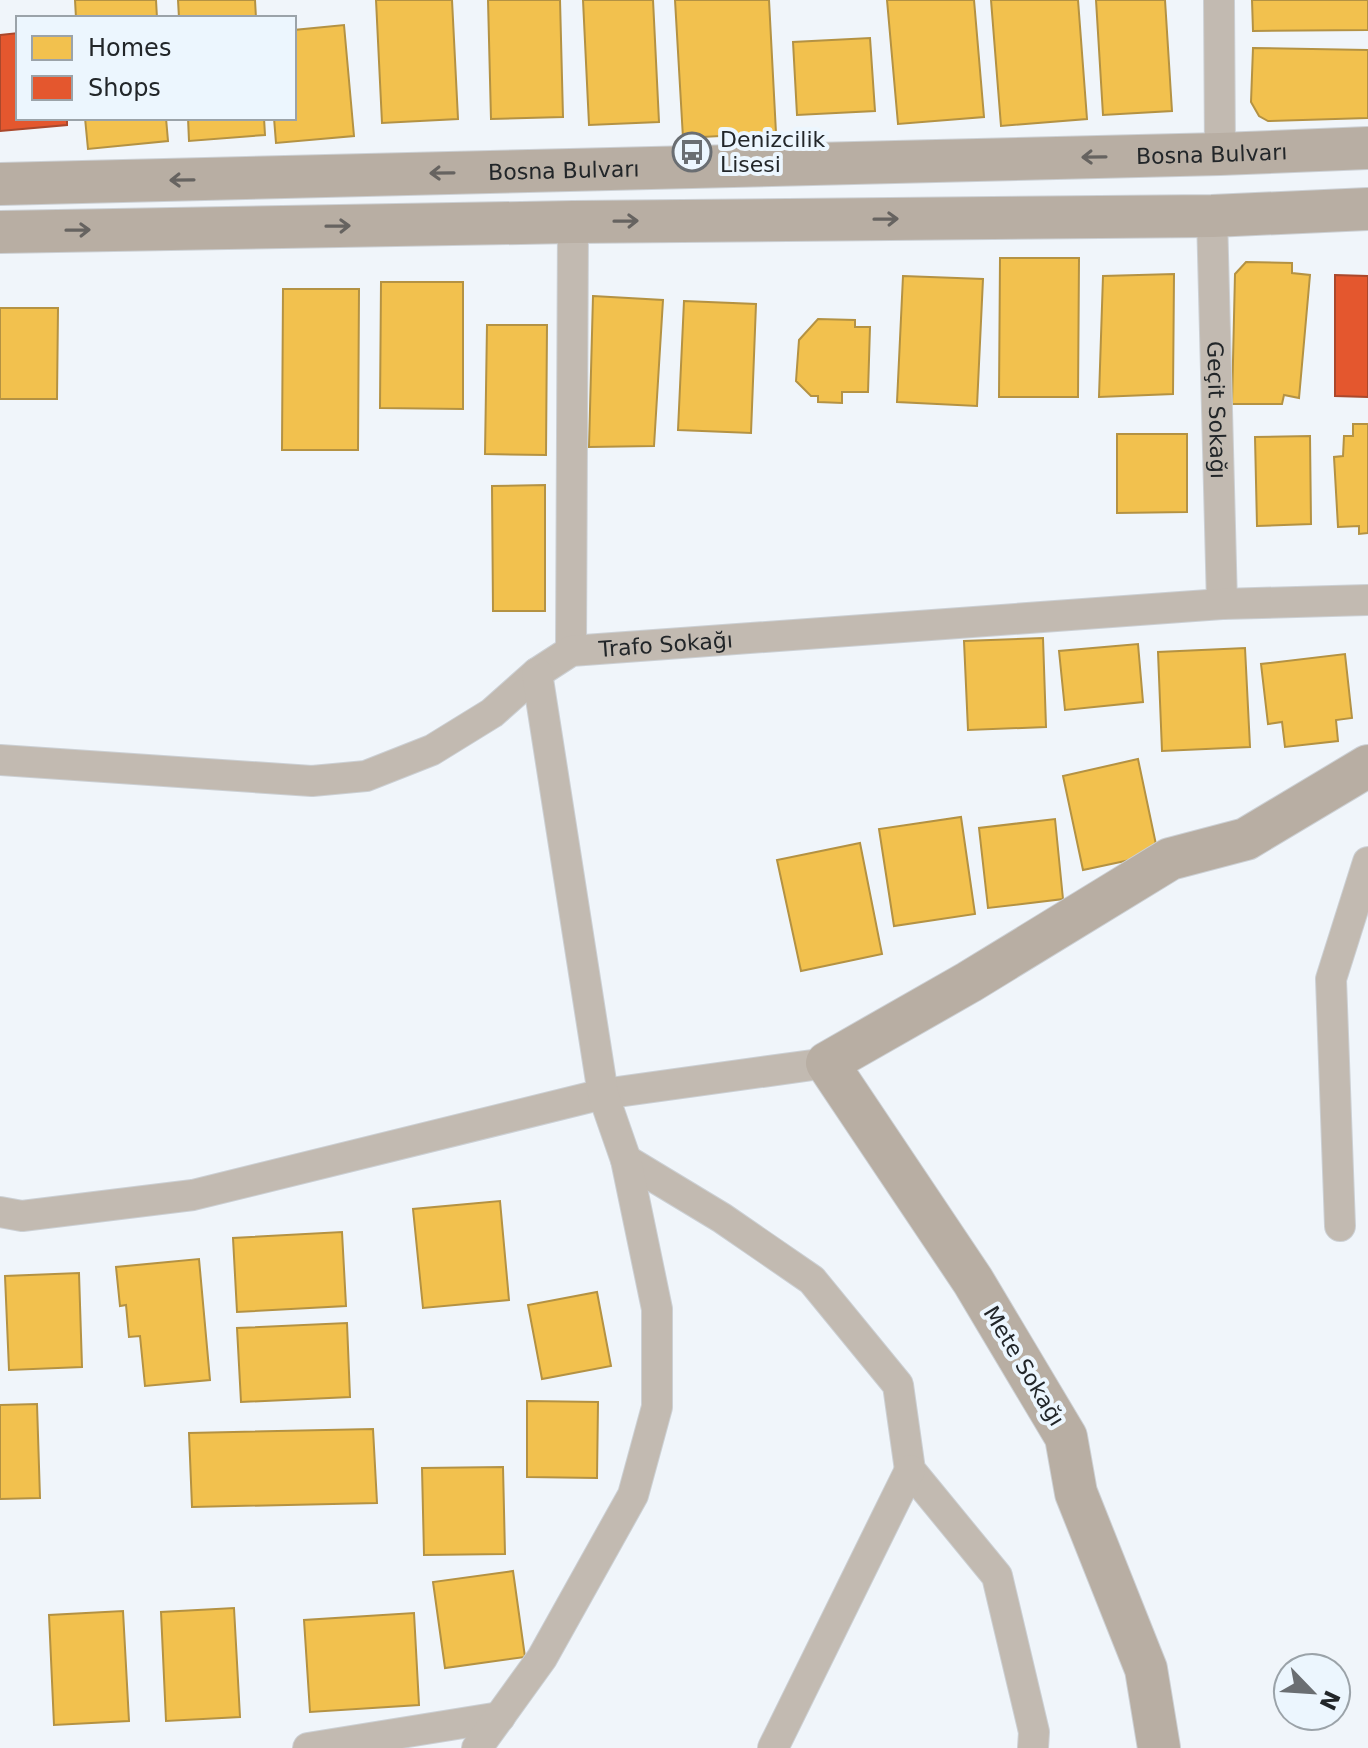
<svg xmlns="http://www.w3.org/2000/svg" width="1368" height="1748" font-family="'DejaVu Sans',sans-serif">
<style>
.homes{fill:#f2c14e;stroke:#b49243;stroke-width:2}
.shops{fill:#e4572e;stroke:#aa482c;stroke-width:2}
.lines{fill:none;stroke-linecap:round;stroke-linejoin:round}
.street-casing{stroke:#ccd0d4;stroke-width:32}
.secondary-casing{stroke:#ccd0d4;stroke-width:44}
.street{stroke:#c2bab1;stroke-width:30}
.secondary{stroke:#b8aea3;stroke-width:42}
.oneway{stroke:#666360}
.labels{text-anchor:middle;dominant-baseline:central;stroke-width:8;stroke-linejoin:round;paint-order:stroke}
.poi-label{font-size:22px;fill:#222629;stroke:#ecf6fe;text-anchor:start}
.street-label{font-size:22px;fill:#222629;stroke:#ecf6fe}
</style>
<rect width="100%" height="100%" fill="#f0f5fa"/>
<path class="homes" d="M75,0H156L157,18H76Z
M178,0H255L256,18H179Z
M376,0H452L458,119L382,123Z
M488,0H560L563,117L491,119Z
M583,0H653L659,122L589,125Z
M675,0H769L776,133L683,138Z
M887,0H974L984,117L898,124Z
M991,0H1078L1087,119L1001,126Z
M1096,0H1165L1172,111L1103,115Z
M1252,0H1368V30L1253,31Z
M344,25L354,136L276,143L274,118H294V30Z
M870,38L875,111L797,115L793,42Z
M1253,48L1368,50V118L1268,121L1259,116L1251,102Z
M85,118H166L168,141L88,149Z
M188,118H264L265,135L189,141Z
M1000,258H1079L1078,397H999Z
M1246,262L1292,263V273L1310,275L1299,398L1284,395L1282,404H1232L1235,274Z
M1174,274L1173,394L1099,397L1103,276Z
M903,276L983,279L977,406L897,402Z
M381,282H463V409L380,408Z
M283,289H359L358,450H282Z
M593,296L663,300L654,446L589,447Z
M684,301L756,304L751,433L678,430Z
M0,308H58L57,399H0Z
M818,319L855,320V327H870L868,392H842V403L818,402V396H811L796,381L799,340Z
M487,325H547L546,455L485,454Z
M1353,424H1368V533L1359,534V526L1338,527L1334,457L1343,456L1344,436H1353Z
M1117,434H1187V512L1117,513Z
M1310,436L1311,524L1257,526L1255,437Z
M545,485V611H493L492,486Z
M1043,638L1046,727L968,730L964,641Z
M1138,644L1143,702L1065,710L1059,651Z
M1245,648L1250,747L1162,751L1158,652Z
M1345,654L1352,718L1336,720L1338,741L1285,747L1282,722L1268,724L1261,664Z
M1138,759L1158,854L1083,870L1063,776Z
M961,817L975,914L894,926L879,829Z
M1055,819L1063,899L988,908L979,828Z
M860,843L882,954L801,971L777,860Z
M500,1201L509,1300L423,1308L413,1209Z
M342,1232L346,1306L237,1312L233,1238Z
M199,1259L210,1380L145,1386L140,1336L129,1337L126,1305L120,1306L116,1267Z
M79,1273L82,1367L9,1370L5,1276Z
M597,1292L611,1366L542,1379L528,1305Z
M347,1323L350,1397L241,1402L237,1328Z
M527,1401L598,1402L597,1478L527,1477Z
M37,1404L40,1498L0,1499V1405Z
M373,1429L377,1503L192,1507L189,1433Z
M503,1467L505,1554L424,1555L422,1468Z
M513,1571L525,1657L445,1668L433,1582Z
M234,1608L240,1717L166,1721L161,1612Z
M123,1611L129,1721L54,1725L49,1615Z
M414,1613L419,1705L310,1712L304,1620Z"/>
<path class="shops" d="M18,33V118H67V125L0,131V35Z
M1335,275L1368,276V397L1335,396Z"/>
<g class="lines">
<defs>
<g id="street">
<path d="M1219,0L1220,154"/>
<path id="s1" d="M1212,216L1222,604"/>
<path d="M571,651L573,222"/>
<path id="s2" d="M0,760L312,781L366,776L432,750L492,713L537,673L571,651L1222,604L1368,600"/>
<path d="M626,1160L722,1218L812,1280L898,1385L910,1470L997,1576L1034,1732L1033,1748"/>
<path d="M0,1212L22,1216L193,1195L603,1094L827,1063"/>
<path d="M1340,1226L1331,979L1368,862"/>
<path d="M308,1748L500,1717"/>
<path d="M477,1748L542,1658L633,1495L657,1407V1309L626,1160L603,1094L537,673"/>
<path d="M773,1748L910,1470"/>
</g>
<g id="secondary">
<path id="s3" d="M0,184L1220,154L1368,148"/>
<path d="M0,232L573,222L1212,216L1368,209"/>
<path d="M1159,1748L1146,1669L1076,1493L1066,1437L973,1281L827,1063L969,982L1170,859L1246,839L1368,766"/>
</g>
</defs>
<use href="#street" class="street-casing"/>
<use href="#secondary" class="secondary-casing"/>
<use href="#street" class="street"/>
<use href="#secondary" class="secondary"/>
</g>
<defs><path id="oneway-shaft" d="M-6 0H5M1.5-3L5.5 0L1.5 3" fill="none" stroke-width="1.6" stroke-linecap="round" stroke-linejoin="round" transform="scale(2)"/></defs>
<g class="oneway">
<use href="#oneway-shaft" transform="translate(1094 157) rotate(179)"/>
<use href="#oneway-shaft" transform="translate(442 173) rotate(179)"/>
<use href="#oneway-shaft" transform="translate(182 180) rotate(179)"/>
<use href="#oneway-shaft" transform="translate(886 219) rotate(-1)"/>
<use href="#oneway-shaft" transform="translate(626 221) rotate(-1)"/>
<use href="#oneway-shaft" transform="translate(338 226) rotate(-1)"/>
<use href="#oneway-shaft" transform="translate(78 230) rotate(-1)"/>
</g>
<defs>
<symbol id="bus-ring" viewBox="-11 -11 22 22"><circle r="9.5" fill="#ecf6fe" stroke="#6a6e72" stroke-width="1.5"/><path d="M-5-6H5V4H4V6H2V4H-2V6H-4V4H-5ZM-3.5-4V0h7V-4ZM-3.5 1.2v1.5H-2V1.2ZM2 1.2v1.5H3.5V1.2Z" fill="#6a6e72"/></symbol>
</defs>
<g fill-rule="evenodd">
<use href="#bus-ring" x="670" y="130" width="44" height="44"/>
</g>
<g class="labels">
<g class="poi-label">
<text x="720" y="139">Denizcilik<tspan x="720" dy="25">Lisesi</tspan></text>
</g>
<g class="street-label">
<text stroke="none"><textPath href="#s3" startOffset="1212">Bosna Bulvarı</textPath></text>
<text stroke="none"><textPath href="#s3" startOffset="564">Bosna Bulvarı</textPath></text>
<text stroke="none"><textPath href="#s1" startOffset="194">Geçit Sokağı</textPath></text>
<text stroke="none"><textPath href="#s2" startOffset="704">Trafo Sokağı</textPath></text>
<text transform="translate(1024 1366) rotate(59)">Mete Sokağı</text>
</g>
</g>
<rect x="16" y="16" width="280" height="104" fill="#ecf6fe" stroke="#9ba3a9" stroke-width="2"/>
<rect x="32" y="36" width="40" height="24" fill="#f2c14e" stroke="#9ba3a9" stroke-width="2"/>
<text x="88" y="56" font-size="24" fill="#222629">Homes</text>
<rect x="32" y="76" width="40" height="24" fill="#e4572e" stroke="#9ba3a9" stroke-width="2"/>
<text x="88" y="96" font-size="24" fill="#222629">Shops</text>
<g transform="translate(1312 1692) rotate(115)"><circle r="38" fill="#ecf6fe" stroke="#9ba3a9" stroke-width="2"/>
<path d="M0-6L14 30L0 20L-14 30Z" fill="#6a6e72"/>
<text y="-12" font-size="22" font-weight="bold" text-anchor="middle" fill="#222629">N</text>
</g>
</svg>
